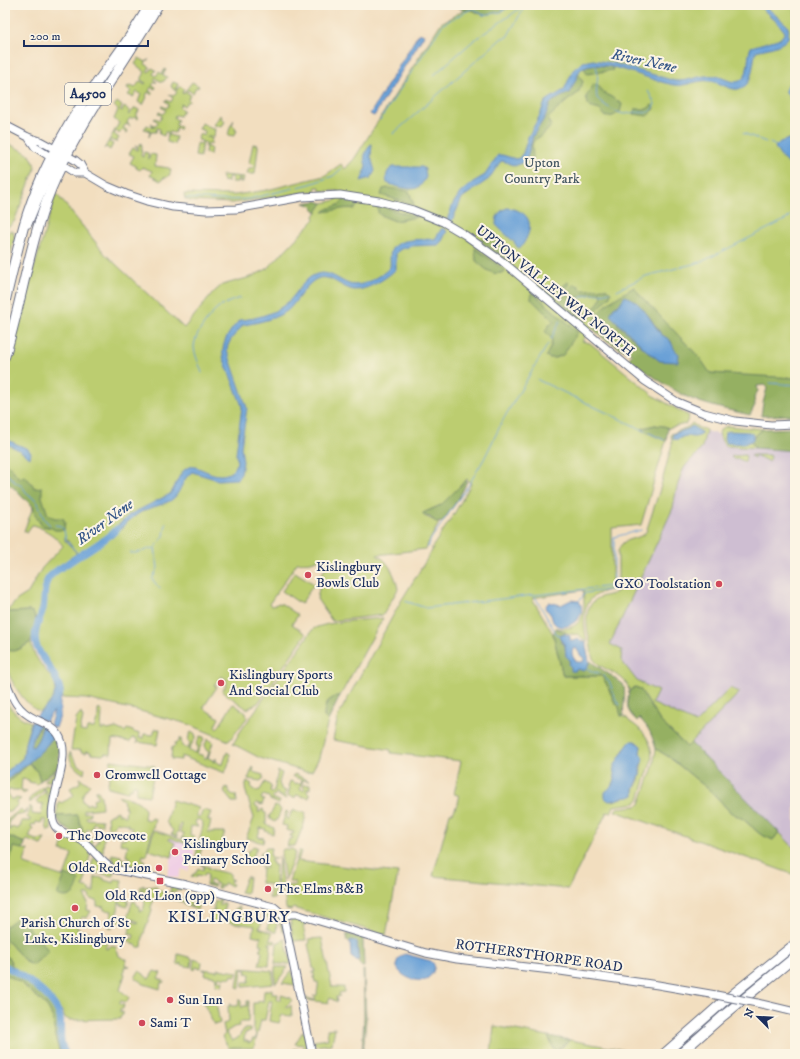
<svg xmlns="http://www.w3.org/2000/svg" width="800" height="1059" font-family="'IM FELL DW Pica',serif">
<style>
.built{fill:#f0d0e5}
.industrial{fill:#cebed2}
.green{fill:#bccd6f;stroke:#6c7e66;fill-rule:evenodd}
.forest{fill:#95b062;stroke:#587060;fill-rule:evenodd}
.water{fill:#69a0d7;stroke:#42689a;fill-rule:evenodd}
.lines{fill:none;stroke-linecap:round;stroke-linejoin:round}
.stream{stroke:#69a0d7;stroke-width:1}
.river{stroke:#69a0d7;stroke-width:7}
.secondary-casing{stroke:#666c80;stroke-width:9}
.highway-casing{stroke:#666c80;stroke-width:11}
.secondary{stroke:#fff;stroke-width:7}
.highway{stroke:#fff;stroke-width:9}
.secondary-bridge-casing{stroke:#666c80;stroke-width:9;stroke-linecap:butt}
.secondary-bridge{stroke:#fff;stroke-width:7}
.poi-dot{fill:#d1495b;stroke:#fcf5e5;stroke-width:1.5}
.labels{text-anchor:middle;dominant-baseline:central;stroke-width:4;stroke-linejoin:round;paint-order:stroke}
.shield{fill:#fcf5e5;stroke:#5e6a86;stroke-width:1}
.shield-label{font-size:13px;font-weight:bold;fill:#1b2f5e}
.park-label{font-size:14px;fill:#435662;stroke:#fcf5e5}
.street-label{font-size:14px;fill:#1b2f5e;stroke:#fcf5e5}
.poi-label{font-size:14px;fill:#1b2f5e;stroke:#fcf5e5;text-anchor:start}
.water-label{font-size:15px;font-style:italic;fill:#365788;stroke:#fcf5e5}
.quarter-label{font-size:16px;letter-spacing:1px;fill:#1b2f5e;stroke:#fcf5e5}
</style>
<rect width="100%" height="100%" fill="#fcf5e5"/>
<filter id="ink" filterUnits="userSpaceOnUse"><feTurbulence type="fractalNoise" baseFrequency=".025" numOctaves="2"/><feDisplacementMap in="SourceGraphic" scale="8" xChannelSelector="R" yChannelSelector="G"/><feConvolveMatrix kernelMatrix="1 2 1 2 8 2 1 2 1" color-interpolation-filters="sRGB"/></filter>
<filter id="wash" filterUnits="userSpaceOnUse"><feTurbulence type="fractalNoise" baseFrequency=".012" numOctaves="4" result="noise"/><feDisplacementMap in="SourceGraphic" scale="16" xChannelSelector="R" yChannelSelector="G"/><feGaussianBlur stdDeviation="0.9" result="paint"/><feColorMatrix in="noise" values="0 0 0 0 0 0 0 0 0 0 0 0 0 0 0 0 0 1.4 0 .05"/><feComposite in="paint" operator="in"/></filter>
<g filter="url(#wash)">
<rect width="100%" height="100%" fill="#f2debf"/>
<path class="built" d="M169,836L194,844V855L188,871L182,869L178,878L167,876L172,857L149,850Z"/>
<path class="industrial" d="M706,431L717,434H719V438L725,446L795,451V849L613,663L607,620L623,597L678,461L703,440Z"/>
<path class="green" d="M512,5H795V378L758,377L695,372L625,351L606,340L592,328L582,341L590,343L654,396L689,416L686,424L668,428L655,425L643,428L642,430L666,441L641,525L612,528V587L611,590C581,595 582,617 587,642L578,634C572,636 562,631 556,628C583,632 586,612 583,590L532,598L553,634L563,676H602L608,687L614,701L619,707L621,716L627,718L629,721C644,731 652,740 652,759L639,799L636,803L614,806L611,813L607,812L568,889L433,876L450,813H453L459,800L458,795L454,794L461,761L391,753V750L333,740L338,716L401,601L433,549H431L454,514L471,484L467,479L441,505L423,513L424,516C427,517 437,522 439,523L425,549L377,555C379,557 383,558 385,561C392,569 396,579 398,589L383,615L332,621L317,599L322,574L330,559C323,556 318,560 311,562C306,563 301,562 297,563L269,604L272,606L279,603L282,604L298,615L292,624L306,634L258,703L247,709L222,691L227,684L226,679L221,676L214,685L217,687L203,708L219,718L215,726L217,728L220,725L232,705L234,704L246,713L247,718L229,741L188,724L136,710L86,699L62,698L63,691L62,686C55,672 43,661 37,647C31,634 40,620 43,608C46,597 43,585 51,575C58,567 70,562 78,555L65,537V541L75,550L76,554C67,560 49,571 46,581C41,594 42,608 36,621L35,616L29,611L9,612L5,615V610L9,609L17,600L28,593L42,568L63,546C56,536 46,530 34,525H32L27,532L24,531L33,507L35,515L42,526L63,530L49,525L5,472V378L22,309L56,193L105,254L184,328L214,292L222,285L251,277L267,269L315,219L314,216L323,203L336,200L338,191H320V187H316L315,191L233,203L190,201L185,199L184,194L235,195L267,190L324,176L341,164L345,169L354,159L441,23L464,10H472L483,15L509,8ZM635,741L641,746L640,753L643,757C641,764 641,773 639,780C637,785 634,788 634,795C627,798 620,797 614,801L609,789L613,785L615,779V766L624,749Z
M139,58L146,62L149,59L145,64L150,67L147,71L149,72L152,68L156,70L153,74L156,76L159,72L162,74L165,69L166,70L163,75L167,77L164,81L162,82L155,78L154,80L157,82H155L152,85L156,87L155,89L151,87L149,91L153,93L152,95L148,92L146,96L147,97L143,105L138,102L141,94L137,92L133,97L128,95L131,91L127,88L128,86L130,87L131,86L135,88L140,81L145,84L146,83L141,80L145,72L135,64Z
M173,82L178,84L176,89L177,90L180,86L184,89L182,93L183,94L192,82L199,86L198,88L196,87L193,93L188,90L186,92L190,94L188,99L190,101L187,102L184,106L181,104L179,107L183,110L180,116L175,115L174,118L178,120L176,124L177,126L181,127L180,129L176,128L175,133L169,132V135L176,137L174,144L167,142L168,132H165L164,136L159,134L160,129L157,128L156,132H151L149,137L150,131L144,129L147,125L154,128V127L151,123L156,126L158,122L154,119L155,118L160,120L162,116L158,113L159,112L163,114L166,110L161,107L162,106L167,108L169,104L165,101L166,100L171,102L173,98L169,95L170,94L174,96L177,92L173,89L171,86Z
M117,102L122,106L120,110L122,111L124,107L130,111L128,114L129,115L135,108L139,110L136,116L139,118L138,119L134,117L132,119L130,118L127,122L130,126L126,124L123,128L128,131L127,133L122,130L119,134L116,131L114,134L119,138L116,142L110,140L109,142L113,144L110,150L106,147L104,149L119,123L114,119L118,110L114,106Z
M220,115L222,116L221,118L225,121L222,127L214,125Z
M234,120L232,125L236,128L235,130L237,131L234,136L228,135L230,127Z
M202,123L212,129H215L214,137L207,136V137L212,138L211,144L208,143L207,147L211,148L210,155L205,153L206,143L203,142L200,157L195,156L197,143L201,144L202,141L198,140L199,134L204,135L205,131L199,129Z
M5,141C18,151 34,150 35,169L17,214L14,222L5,229Z
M141,143L142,146L141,156L143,157L144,152L148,153V158L149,159L150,154L156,155L155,166L169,168L171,171L169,176L165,178L164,177L163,178V179L160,181L150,175L152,171L142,167L140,170L136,168V166L130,163L134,156L129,154L133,148L138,150L139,149L135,146L138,147Z
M253,144L258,145V148L255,174H247L249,168H253L254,165L249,163Z
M222,175L244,177L243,182H240V178H238L237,182H232V177H228V182L223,181Z
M10,230L13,231L15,238L9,257L8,254H5V238Z
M692,423L699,428L705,429L706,431C704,436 704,444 701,449C697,456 689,460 684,468C678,480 675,495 673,508L610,644L622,650L621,660L637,681L658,691L652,703L696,723L730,688L740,692L687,747L660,721L640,689L635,687L629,691C627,674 605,672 595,661C591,657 592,652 591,647C588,633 582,613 593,602C600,594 610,597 618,591V552C622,535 637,542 646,532L660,489L672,444L671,434L688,427Z
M728,426L763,429L750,440L755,448L725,446C720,439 714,428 728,426Z
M745,455L746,456L745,462L737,458L735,460L731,457L733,456Z
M752,455H770L771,457L769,462L755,455L754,458L751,456Z
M295,572L314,584L301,604L282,591Z
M383,618L340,696L331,699L326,703L324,717L328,721L319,758L312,771L306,772L260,758L233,744L240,732L313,629C328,621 365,620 383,618Z
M31,642C32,649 34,654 38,660C42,667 47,672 52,678C61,691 51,704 40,712C23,705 0,668 6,651L20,649Z
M5,700C11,710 20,719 31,722L25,743L23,758L5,773Z
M98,709L102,711L101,730H103L104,728L108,730L116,728L125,732L127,729L133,731V732L140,734L139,738H143L144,734L153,735L155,729H160L157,745L138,742L137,744V739L132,738L130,742L112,739L111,754L105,753L103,755L91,754V752L86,751V753L81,752V750H71L76,719L81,713L83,718L80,731L86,732L87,728H94L98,718Z
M191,732L196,735C195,741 190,745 189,751L196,753L198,746L196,745L200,736L204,737V739L197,754L202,755L204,758H207L209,752L206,750L205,744L208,739L213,742L208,758L213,760V762H214L216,758V761L220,764H223L227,752L230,754V760L225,773L181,756V760L171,759L172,747L175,746V743L179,742L180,738H181L182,746L188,749L190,742L188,741L189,735Z
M656,749L669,757L713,793L730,812L743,819L760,834L773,840L779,832L795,849V875L615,811L617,808L636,806L640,804L653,767Z
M70,752L78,765L85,768L84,774C76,769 68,762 70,752Z
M111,760L155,766L154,773L149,796L136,794L137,785H133L132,789L129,788L128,792L108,787L107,786L108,785Z
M30,763L38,773L40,781L37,784L29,782V780L22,779L21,790L27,791L24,794L19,790H8V795L10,796V799H16V798L21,799L16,803L18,805L11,811H5V785Z
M253,767L254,768L253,772L263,775V779L260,781L248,779Z
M57,770H58L56,780L51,781H44Z
M278,771L282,773L279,783L282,790L286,791L284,796L287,797L286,799L282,798V796H278V794L276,793L275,796L273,795L272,799L280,801L279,804L270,800L269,797L263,795L261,799L264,800L262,805L256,803L255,806L259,808L258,812H260L262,809L264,810L263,812L266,813V824L274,828L273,834L265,831L266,829L260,828L258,837L264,838L263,843L246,838L254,818L245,789L247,781L252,784L251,785L253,790H255L256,791L260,790L265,782L271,786L270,792L272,793L274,791Z
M295,774L309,781L303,780L300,789L304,790L305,788L303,787L304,784L308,785L310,784V789L308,788L307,792L310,794L309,798L296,795L295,798L288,796L290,787H288L290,781L293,782L294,784L296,783L300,784L302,780L292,776Z
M80,778L90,785C85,790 81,795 83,802L86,803V805L90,803L91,805L94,804L93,799L98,797L95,791H98L101,796L102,808L84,810V813L90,812V816L86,817V819L102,820V825L93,823L92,829H87L86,838H93L92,845H96L97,841H99L98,836L104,837L103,852H98L85,840L82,826L79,823L78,815L56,816L59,801L61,803L74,796L70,788L80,783Z
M45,785L51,786L54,790L51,798L43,787Z
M42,787L44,790L30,803L29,799Z
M226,787L228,788L230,794L236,795L237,802H232L224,792Z
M45,792L51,801V830L48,831L46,825V820H42V823L36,822L35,825L32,824L31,827L33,828L29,837L36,840L45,839L41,845L27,840L25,843L5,835V821H7V820L21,809L24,812L27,809L24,814L14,816L11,820H9V830L11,829V827L18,829L19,827L21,826V821H30V819L27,817L30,810V806L32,808V814L41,815L43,804L37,803L36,801Z
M117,795C126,797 141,799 145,810C145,812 144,817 144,819L151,820V818L155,819L146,856L143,855L142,859L145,860L141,870L138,871V867L129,865L130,857L126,856L128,845L120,844L121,838L125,839L127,834L131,835L132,828L128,826V824L117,822L112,827H108L107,817L116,811L119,813V815L121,814L125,817L126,807H124L125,805L123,803L124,801Z
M172,800L199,808L196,816L200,817L203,810L211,812L208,820L211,821L208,832H225L219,849L203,844L197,864H195V860L203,825L202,821L197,819L195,823L198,827L191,826L190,835L195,836L194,839L192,838L191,841L182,838L184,833L180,832L182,825L180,824L178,831H179L176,834L178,837L171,834L174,832L166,822Z
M275,806H278L281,810L278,818L275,822L271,820L269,817Z
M294,810L306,813L304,824L295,846H287L289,839H292L293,837L290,836L291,834H293L294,832L286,830L287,826L282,825L286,811L288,812L286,818L288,820L291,813Z
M154,830L194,844V847L170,838L168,839L175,843L172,857L148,850Z
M66,835C73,838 91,846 90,856C89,862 85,869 83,875L86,877L83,887L90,889V892H94L95,877L104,878V880L114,883L115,879L122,880L120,898L129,900L127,907L121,905V903L119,902L117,917L121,918L120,923L113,920L111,926L113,928L109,927L112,911L104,910V907L97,906V901L90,899L89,895H85L86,901L88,902L87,910L91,911L87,918L82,917L77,925V928L87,933L88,931L91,933L92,935L98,938V940L105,943L107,941L109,942L105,948L107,949L112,945L117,948L116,950L119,954L118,955L124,959H127L126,965L130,966L124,967V974H125L120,990L129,997L127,1002L120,1001V1004L124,1005L123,1009H120V1012H123V1015L121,1016L120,1019L69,1020L64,1017V1014L51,997L32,980L12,966L10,960L5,954V938L26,962L49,951L19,918L5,927V864L10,861L13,846L28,850L24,862L25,864L64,877L72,854L61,851Z
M253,846L257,847L253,857L256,858L255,861L245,858L248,851L250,850Z
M265,848H271L270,855H271V857L276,858V859H271V862H273V865H276L274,899L269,898L271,885L261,883L262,867L266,868V865H265L264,863H263L262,865L257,864L259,857L263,858V856L260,855L261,852H264Z
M284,849H292L295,851V854L285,880L281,855L282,850Z
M299,851H301L298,861L398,873L386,935L293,908L291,910L286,909L285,900L287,886L292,885L295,887V882H290L289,881Z
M112,854L121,856V859H126L125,869H124L125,866L123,861H120L119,867L113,865L114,858H111Z
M95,857L114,872L113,876L90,872L93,859Z
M279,857L283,886L282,893H277Z
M202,863V865L209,867V869L230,874V879L233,880H231L230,883L232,884L231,886L224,883L223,886L220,885V888H217L218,884L215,883V882L210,880L209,884L215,885L214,887L206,885L208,874L205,873L204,876L197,875L196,878L193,876L192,877H191L193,874H195L198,868L203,870L204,866L201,865Z
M246,877H249L247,894L240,893Z
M144,885L143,887H145L156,886V888L163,892L162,893L169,894L167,899L155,897L151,907L152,911L143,936L142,947H139L138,948L135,944L134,945L128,941V937L133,939L134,935L129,934L130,927H132V925L130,924L131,921L138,923L139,922L128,917L132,902L135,901L138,906H140L139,911H143L145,903L144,902L145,898L134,895H138L139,890L144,892V890L141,889L140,887Z
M171,885L181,887L182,890L177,889L175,892L172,891L171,896L191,900L190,906L192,907L194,900L197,901L199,903L197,910L184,905V902L169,899Z
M219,898L221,899L219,905H221L222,903H225L224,912L233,915L236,908L238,909V907H240L238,914L242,915L243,912L247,913V916L253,918V920L256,921L258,916L257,919L262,922L259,928L272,933L270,940L276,941L275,943H269V944L271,945L269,966L259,965L262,952L260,951L262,944H260L261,937L252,935L255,926L234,923L220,919L218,923L209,921L210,912H214L215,910H213L215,901L218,902Z
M264,911L275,914V911L280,916L284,932H283L276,916L277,922L276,933L267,928L270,919L263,915Z
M290,917L306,922L307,924L303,925L306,940L293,941Z
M322,938L332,987H344V992L339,993L340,996L336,997L337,1002L330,998L328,1001L330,1003L306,1000V998L315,1000L316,998L313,996L317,995C317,990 319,986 318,982H315L314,976L315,975L313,974V972H315L314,968L312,967H313L308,944L310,943L309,939Z
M285,939L291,964H275L277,943Z
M178,954L192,958L191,967L181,965V963L179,965L177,964Z
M194,959L202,962L201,968L196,967L195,970L193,969Z
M275,967H288L276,983H275Z
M240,968L273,971V984L243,987V982H249L250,974L246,973L247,970L242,969L240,988L237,987Z
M203,969L217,971L218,969L237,972L236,976L232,975L231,978L227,977L226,978L219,976L218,981H223L222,986L216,985L217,977L205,975L206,970H203Z
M292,970L295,985L282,983Z
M139,971L144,974V975L149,979L154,971L161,973L158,978L164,981L163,983L161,982L160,989L144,984L135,978Z
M5,974L20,982L46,1005L53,1018L55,1036L60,1054H5Z
M272,989V994H278L277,1000H281V995L291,998L292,1000L286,1007L288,1008L291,1005L292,1016L282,1015L279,1023L269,1021L272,1001H269L265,1020H261L254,1048H229L222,1037L225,1034L223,1024L229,1022L228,1006H230V1003L231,1006H238L239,1000H241V1007H243V1006H247V1001H249L248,1022H240L239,1026L234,1027L226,1032L232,1041L238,1038L244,1029H250V1032L245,1033L244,1041H248V1043L252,1042V1039H256V1035L253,1026V1003H258V1001L263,1002L264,991Z
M203,1002H207V1003L210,1002V1004L216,1003L220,1023L214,1025Z
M494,1026L548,1036L554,1049H560L570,1040L645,1054H491Z
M335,1028L332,1044L315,1046L314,1041L328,1039L327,1029Z
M303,1031L305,1033L309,1054H293L294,1049L303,1050L304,1045L295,1044Z"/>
<path class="forest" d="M454,5H512L501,12L483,15L472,10H464Z
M596,65L612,67L613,70L587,74L584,68Z
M578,73L583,82L578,93L567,101L548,118L551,125C548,132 540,137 534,140L532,145L533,158L531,162H525L533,136L545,117L550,104L553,101L570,92Z
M593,84L598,85L602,91L622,104L620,112L613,116L606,117L600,110L589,107L586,97Z
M652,105L655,109L647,116L634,114L635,109H647Z
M388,188L409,191L414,205L381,195L383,189Z
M343,200L360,202L355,209C344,207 334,211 323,212C329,206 340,208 343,200Z
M317,201L323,203L317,212L310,205L304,203Z
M378,205L417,217L395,221L380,215L378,212Z
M490,238C504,241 513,249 513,264L480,240Z
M475,248L506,271C493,278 486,269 476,261Z
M5,254H8L9,257L5,279Z
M568,282L570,284L563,293L556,299L542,288L553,287L558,290Z
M574,284L579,286L581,290C589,291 597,288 605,288L611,292L610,296L585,323L559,302ZM600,292L602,296C595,311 581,323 569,305C577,294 588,294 600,292Z
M634,287L640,295L700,358L710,373L795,378V415L761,416L763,403L767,388L764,385L757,386L758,391L754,397L755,405L750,415C729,410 706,406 685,396C666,386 647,372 629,359L632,354L606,340L592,328C594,324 594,320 596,316C606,302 620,296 634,287ZM619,305L648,315L662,335L671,341L673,349L679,354L660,361L647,351L618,325L614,307Z
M532,292L578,332L563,355L555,358H549L546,356L551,346L552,339L545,331L549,325L554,322L531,299Z
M655,425L664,426L668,428L666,441L642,430L643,428Z
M795,428V451L755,448L750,440L763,429Z
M5,460L7,465L10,466L19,478L25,476L33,485L34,488L42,487V497L48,515L55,518H63L65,522L64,530H55L50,527L42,526L35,515L33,507L29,502L23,498L15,489L5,481Z
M467,479C466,489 449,513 442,522L437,523L430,517L423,515V513L441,505Z
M29,611L33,612L36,621L34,637L31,639V642C25,645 20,650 13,651C11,651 8,650 6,651L5,653V615L9,612Z
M556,628L566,632L565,634L560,636L561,642L565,645L566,656L570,660L569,665L578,669L588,666L590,661L623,684C627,694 622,706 624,716H621L619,707L614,701L608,687L602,676H563L553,634Z
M635,687L640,689L660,721L687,747L691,743L779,832L773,840L760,834L743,819L730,812L713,793L669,757L656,749C652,736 650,728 639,718L637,721C625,709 627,707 629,691Z
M336,696H340L328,721L324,717C324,707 326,701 336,696Z
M42,723L40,737L33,747L30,746L33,737Z
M54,733L60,743L59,767L40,781L38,773L30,763L5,785V781C18,771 50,748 54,733Z
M78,815C79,825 84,830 85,840L62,826L56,816Z
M5,835L25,843L23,849L13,847L10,861L5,864Z
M65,875L79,880C77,892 71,901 57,895Z
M19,917L49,951L33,965L26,962L5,938V927Z
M347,934L363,938L364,967H362L358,963L359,959L358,956L357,942L346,941Z
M5,954L10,960L14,971L47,997L57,1008L60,1018V1042L66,1054H60L55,1036L53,1018L46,1005L20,982L5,974Z
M363,970H364L366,1019L363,1054H360L362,1052L364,1016Z
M548,1036L570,1040L557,1050L554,1049Z"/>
<path class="water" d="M758,5H764L787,25L789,30L788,38C781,47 767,48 756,51C753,60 753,79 746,85C735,96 722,82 710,81C697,79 686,87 674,85C648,80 623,66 597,65C591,64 585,67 580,70L570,92L553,101L550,104L545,117L533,136L526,161L515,166L503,161L500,162L489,179L462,198L451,223L447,220L453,204L460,193L473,182L485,175L498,155H502L516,159L519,158L523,153L528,137L539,117L545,102L549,99L564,90L573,70L583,62L593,60L613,63L675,81C688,82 701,74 715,76C725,77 736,88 744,77C749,71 747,56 751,47L781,38L785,32L778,23Z
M419,33L424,35L374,116L370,114Z
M795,73V106L792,103L785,90Z
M795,137V171L792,165C784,163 779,155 775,147L780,142Z
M371,144H372L371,157L375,171L371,178L361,181L364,174L366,165C362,157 366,151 371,144Z
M393,167H422L425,169L426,177C424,181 421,186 417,188C412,191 393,186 387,183C385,176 387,170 393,167Z
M507,208C526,210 535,221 526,239C524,243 522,247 518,248L514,242L496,225C496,216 499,211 507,208Z
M442,228L447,231L442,241L438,245L411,246L399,250L396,254V269C388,278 362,294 350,289C340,286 330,275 319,278C306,282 297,303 287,311C275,319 257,323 243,325C237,333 228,340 227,350L247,408L241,447L243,462L241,474L237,479L218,480L192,472C182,479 182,490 174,498C168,504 151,507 143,511C130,518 122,528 112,538L109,534L129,515L170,494C176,487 178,473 187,468C198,461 215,484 232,471C238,466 237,461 236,454L242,406L223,357C221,342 230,330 240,320C256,319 277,313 289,301C298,292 305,277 317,274C329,270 338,280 349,284C362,288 381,277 390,267C391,262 389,257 391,251C396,237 423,240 435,239Z
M625,296C643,302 650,321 661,334C664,337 669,338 671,342C674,348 673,349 679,354L678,362L660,361L647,351L610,315L614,307L619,305Z
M692,426L701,432V435C695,438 692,437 687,436C681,436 679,441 673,439V434L688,429Z
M730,431L749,432L753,434V440L744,444L726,443L724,439L725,432Z
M5,439L28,449L31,453L30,458L19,450L5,443Z
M571,600L579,601C590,618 563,634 554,623C552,621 552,617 551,615C549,611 546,611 545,607L549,602L561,605Z
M565,634L570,636V640L574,641L576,639L586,642C585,654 594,661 584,671L578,669L575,671H571V667L569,665L570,660L566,656L565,645L560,639V636ZM576,648L581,656L584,658L583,662H577C573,658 571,654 573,649Z
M61,683L63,691L60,702V716L56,728L50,725L54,711L50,715L46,722L35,717C46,706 54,703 56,686Z
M32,721L40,724L33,737L30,746L33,747C39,740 41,734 42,725L45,727L46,730L48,728L54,733C50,748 18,771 5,781V773L23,758L25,743Z
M631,741H635L641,746L640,753L643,757V761L640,766V775L634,789V795C629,798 626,797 621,798C616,799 614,801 609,801L605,798V792C610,788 615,784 615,777C614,774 613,771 614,767C617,761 626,746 631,741Z
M351,940L357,942L358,956L359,958L357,961L351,957L350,941Z
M405,954L431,961C434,964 435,965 434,969C427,996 377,968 405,954Z"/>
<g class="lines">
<path class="stream" d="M596,66C600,74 595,89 597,98C604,105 614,112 624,114C627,114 631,113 634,112C645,112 649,116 655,104L648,91
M434,75L473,41L525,5
M380,120L443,24L473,8L483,15L501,12L512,5
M743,133L766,142
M393,134L502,38L507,37L525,6
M770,143L776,146
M186,198L224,200L249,199L310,184L333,176L342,168
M617,290L646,276L701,262L787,219L795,211
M569,307C574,303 578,298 585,296C593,293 602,295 610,292
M551,339L560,321
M202,373C200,365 194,354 194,346C195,334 210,314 220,307C226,303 233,300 240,298
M538,380L664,440
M770,383L795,385
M5,410C7,403 11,395 6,388
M5,472L16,483L22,486L28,495L35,499L38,503L44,519L50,525
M55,525L61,526L64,530L66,540L79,555
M427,548L431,539L468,486L484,459L504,418L548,344
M130,553C141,554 145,549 155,548
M160,589L152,579L158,568L155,548L164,536L166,523
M535,595L613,586
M405,601L426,608L534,595L557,635L560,636
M579,601L585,593L614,589V537L641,530
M587,668L592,672L601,673L610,683L616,700L620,705"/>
<path class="river" d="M60,693C61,680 42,659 37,647C32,634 39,621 43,609C45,599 43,588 48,579C53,571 62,567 70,562C85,551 103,543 117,529
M5,966C22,975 57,998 60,1018C62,1031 58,1042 66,1054"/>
</g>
</g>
<g filter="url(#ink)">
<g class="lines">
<defs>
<path id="secondary" d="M5,125L28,137L40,141L75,160L80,164L85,173
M28,137L35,147L75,173H85L107,186L126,194L147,201L173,207L206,210L236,209L302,197L340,195L379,201L413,210L443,222L465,235L503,262L645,381L677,402L704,413L735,421L771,425L795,424
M58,155L80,118L93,104
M28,224C34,210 51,166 60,158
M5,679C12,697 16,710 35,719C43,723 53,726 58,734C75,758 43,806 55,826C60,834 77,836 84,842C95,851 101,863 113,869L186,884L270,906L274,907L281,913L284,920L287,934L312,1054
M283,917L290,914H296L426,953L457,959L560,971L658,985L716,995
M757,1003L795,1012"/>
<path id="highway" d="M5,302C11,276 17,251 24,225C34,190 51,155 70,123C94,82 127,47 149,5
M5,356C22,301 29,243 51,189C78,123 123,66 158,5
M664,1054L722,1003L795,944
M680,1054L723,1016L795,957"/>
</defs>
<use href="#secondary" class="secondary-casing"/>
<use href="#highway" class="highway-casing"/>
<use href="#secondary" class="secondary"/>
<use href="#highway" class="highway"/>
<defs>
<path id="secondary-bridge" d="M716,995L757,1003"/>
</defs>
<use href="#secondary-bridge" class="secondary-bridge-casing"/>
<use href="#secondary-bridge" class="secondary-bridge"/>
</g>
</g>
<g class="poi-dot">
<circle cx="308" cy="575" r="4"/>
<circle cx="719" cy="584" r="4"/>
<circle cx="221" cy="683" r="4"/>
<circle cx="97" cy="775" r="4"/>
<circle cx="59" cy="836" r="4"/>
<circle cx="175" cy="852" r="4"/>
<circle cx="159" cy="868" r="4"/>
<rect x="156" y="877" width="8" height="8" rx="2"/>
<circle cx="268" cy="889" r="4"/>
<circle cx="75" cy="908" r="4"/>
<circle cx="170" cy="1000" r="4"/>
<circle cx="142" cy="1023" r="4"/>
</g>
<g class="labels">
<rect class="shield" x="65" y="83" width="46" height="22" rx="3"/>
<g class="shield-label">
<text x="88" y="94">A4500</text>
</g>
<g class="park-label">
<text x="542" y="163">Upton<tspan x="542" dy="16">Country Park</tspan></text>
</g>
<g class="street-label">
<text transform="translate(555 291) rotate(39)">UPTON VALLEY WAY NORTH</text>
<text transform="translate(539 956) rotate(8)">ROTHERSTHORPE ROAD</text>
</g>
<g class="poi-label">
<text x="316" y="567">Kislingbury<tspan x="316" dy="16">Bowls Club</tspan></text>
<text x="711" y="584" text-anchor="end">GXO Toolstation</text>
<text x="229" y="675">Kislingbury Sports<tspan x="229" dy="16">And Social Club</tspan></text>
<text x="105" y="775">Cromwell Cottage</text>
<text x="67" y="836">The Dovecote</text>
<text x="183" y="844">Kislingbury<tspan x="183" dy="16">Primary School</tspan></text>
<text x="151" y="868" text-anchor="end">Olde Red Lion</text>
<text x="276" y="889">The Elms B&amp;B</text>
<text x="160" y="896" text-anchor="middle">Old Red Lion (opp)</text>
<text x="75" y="923" text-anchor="middle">Parish Church of St<tspan x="75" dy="16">Luke, Kislingbury</tspan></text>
<text x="178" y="1000">Sun Inn</text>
<text x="150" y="1023">Sami T</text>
</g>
<g class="water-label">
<text transform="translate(644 61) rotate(12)">River Nene</text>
<text transform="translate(105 522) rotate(-36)">River Nene</text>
</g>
<g class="quarter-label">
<text x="229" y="917">KISLINGBURY</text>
</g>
</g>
<rect width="800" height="1059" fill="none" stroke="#fcf5e5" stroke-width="20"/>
<g transform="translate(758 1017) rotate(294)" stroke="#fcf5e5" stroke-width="3" paint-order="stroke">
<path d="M0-3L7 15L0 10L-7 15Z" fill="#1b2f5e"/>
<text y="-6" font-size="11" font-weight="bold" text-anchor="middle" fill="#1b2f5e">N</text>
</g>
<path d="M24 40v6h124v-6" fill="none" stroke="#1b2f5e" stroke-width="2"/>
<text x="30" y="40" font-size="12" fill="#1b2f5e" stroke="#fcf5e5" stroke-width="3" paint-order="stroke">200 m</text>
</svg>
